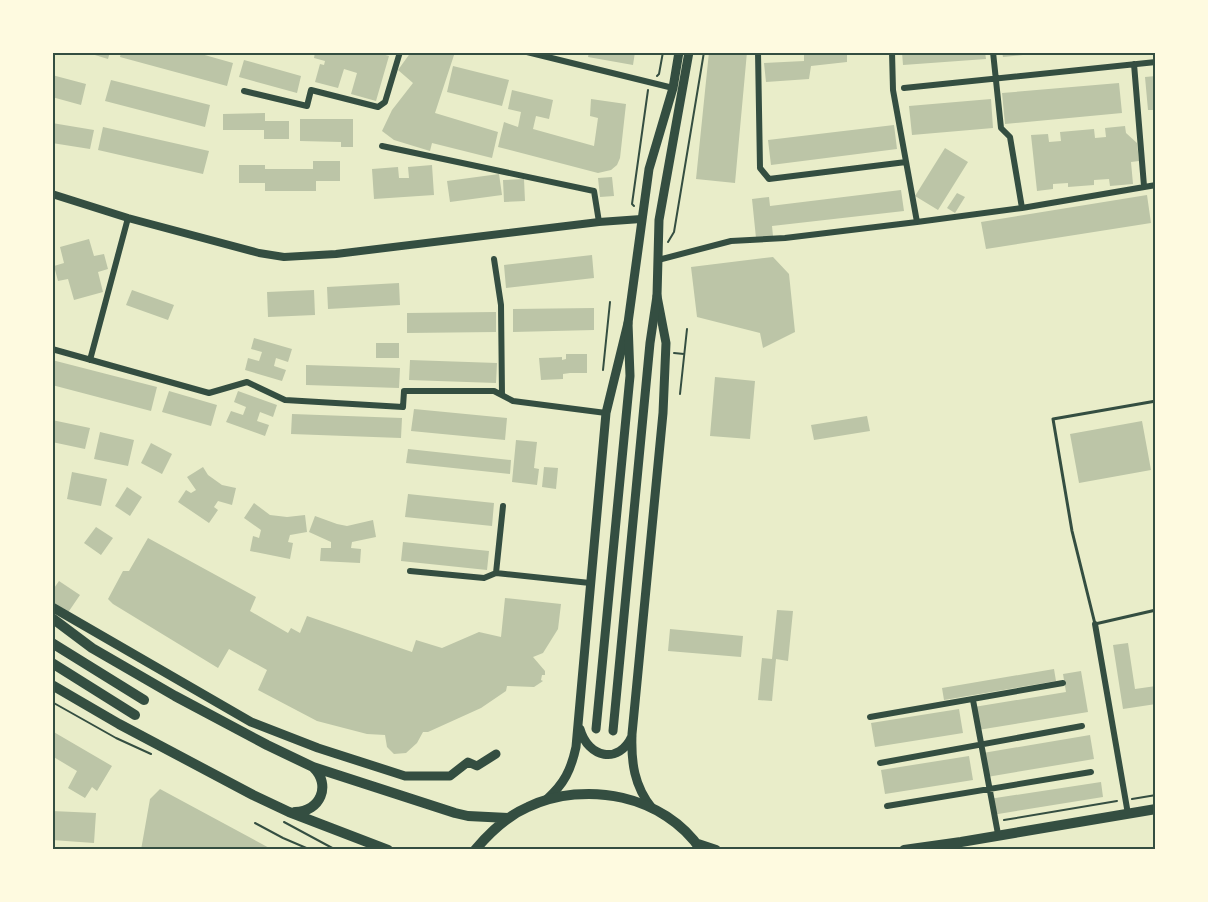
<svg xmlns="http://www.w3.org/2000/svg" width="1208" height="902" font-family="'IBM Plex Sans',sans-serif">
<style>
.building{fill:#bcc5a7}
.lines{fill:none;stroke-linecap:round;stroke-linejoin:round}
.path{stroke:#344e41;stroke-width:2}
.service{stroke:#344e41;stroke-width:3}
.minor{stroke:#344e41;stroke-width:6}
.tertiary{stroke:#344e41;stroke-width:8}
.secondary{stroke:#344e41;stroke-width:9}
.primary{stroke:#344e41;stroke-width:9}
.trunk{stroke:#344e41;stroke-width:10}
.neatline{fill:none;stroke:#344e41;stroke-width:2}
</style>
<rect width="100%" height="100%" fill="#e9edc9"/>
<path class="building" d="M85,52H110L108,59Z
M121,52H194L233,63L227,86L120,57Z
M315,52H375L389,56L376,101L351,94L357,73L344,69L338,88L315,82L320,64L324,65L325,61L314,58Z
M411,52H455L435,113L498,132L492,158L432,143L430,151L394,140L382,131L392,110L413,83L398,70Z
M589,52H635L633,65L588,57Z
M709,52H747L735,183L696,179Z
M804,52H847V62L811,66L809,79L766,82L764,63L804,61Z
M902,52H985L986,59L903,65Z
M1002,52H1032V54L1003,57Z
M244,60L301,76L297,93L239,77Z
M453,66L509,80L502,106L447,92Z
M52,75L86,84L81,105L52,97Z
M1156,76V110H1148L1145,77Z
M111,80L210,105L205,127L105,101Z
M1119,83L1122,113L1005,124L1002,93Z
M512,90L553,100L549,119L536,116L533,129L594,146L598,118L590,116L591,99L626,104L620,158L617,165L611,170L598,173L498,147L504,122L518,127L521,112L508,109Z
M991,99L993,128L912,135L909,106Z
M265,113V121H289V139H264V130H223V114Z
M300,119H353V147H341V142L300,141Z
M52,123L94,130L90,149L52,143Z
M894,125L897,149L771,165L768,140Z
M1125,126L1126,133L1137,143L1139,161L1131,162L1133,184L1110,186L1109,179L1094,180V185L1068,187V183L1053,184V189L1037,191L1031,135L1048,134L1049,142L1061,141L1060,132L1094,129L1095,138L1106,137L1105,128Z
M103,127L209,151L203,174L98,150Z
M945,148L968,162L938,210L915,196Z
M313,161H340V181H316V191H265V183H239V165H265V169H313Z
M432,165L434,195L374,199L372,169L398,167L399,178H409L408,167Z
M499,174L502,195L450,202L447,181Z
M612,177L614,196L600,197L598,178Z
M524,179L525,201L504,202L503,180Z
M901,190L904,211L772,226L773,236L756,238L752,199L769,197L770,206Z
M957,193L965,197L955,213L947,208Z
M1147,195L1151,223L986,249L981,222Z
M89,239L94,256L104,254L108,269L98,272L103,292L74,300L68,279L58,281L54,266L64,263L60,247Z
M592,255L594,278L506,288L504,265Z
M773,257L789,274L795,332L763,348L760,333L697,317L691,267Z
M399,283L400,305L328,309L327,287Z
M132,290L174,305L168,320L126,305Z
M314,290L315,315L268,317L267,292Z
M594,308V330L513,332V309Z
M496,312V332L407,333V313Z
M254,338L292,349L288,362L276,358L274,366L286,370L282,381L245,370L248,358L259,361L262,352L251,349Z
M376,343H399V358H376Z
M566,354H587V373H570L563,374V379L541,380L539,358L562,357V360L566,359Z
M52,360L157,387L151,411L52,385Z
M410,360L497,363L496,383L409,380Z
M306,365L400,368L399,388L306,385Z
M715,377L755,381L750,439L710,436Z
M169,391L217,405L211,426L162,412Z
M238,391L277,405L273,417L260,412L257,421L269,425L265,436L226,422L231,411L243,415L246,407L234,402Z
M414,409L507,418L505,440L411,431Z
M292,414L402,418L401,438L291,434Z
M867,416L870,431L814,440L811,425Z
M52,420L90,428L85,449L52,442Z
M1142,421L1151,470L1079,483L1070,434Z
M100,432L134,440L128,466L94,459Z
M516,440L537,442L534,468L539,469L537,485L512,482Z
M151,443L172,454L162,474L141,463Z
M408,449L511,460L510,474L406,463Z
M203,467L208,475L222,485L236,488L232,505L218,501L214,507L218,510L209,523L178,502L186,490L191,493L196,490L187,477Z
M544,467L558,468L556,489L542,487Z
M72,472L107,479L101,506L67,499Z
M127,487L142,497L130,516L115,506Z
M408,494L494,503L492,526L405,517Z
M254,503L270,515L287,517L305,515L307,532L290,535L288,542L293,543L290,559L250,551L253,536L259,538L261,530L244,518Z
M315,516L337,524L347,526L373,520L376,537L352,542L351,548L361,549L360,563L320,561L321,548H331V542L309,532Z
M96,527L113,538L101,555L84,543Z
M148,538L256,597L250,611L288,633L291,628L300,633L307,616L412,652L416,640L442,648L479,632L501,637L505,598L561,604L558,629L543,653L533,657L545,671V675H542L541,680L543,681L534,687L507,686L506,691L481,708L428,732H423L417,743L406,753L394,754L387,747L385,735L367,734L317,721L258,690L267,670L229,649L218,668L113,604L108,599L123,571H129Z
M403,542L489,551L487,570L401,561Z
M59,581L80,595L67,614L52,604V591Z
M777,610L793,611L788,661L776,659L772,701L758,700L762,658L772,659Z
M670,629L743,636L741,657L668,651Z
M1128,643L1135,689L1156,686V704L1123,709L1113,645Z
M1054,669L1056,681L944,700L942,688Z
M1081,671L1088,712L978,730L974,707L1066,692L1063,674Z
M959,709L963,733L875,747L871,723Z
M52,731L112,766L97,791L92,787L85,798L68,788L77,771L52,756Z
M1090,735L1094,759L987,777L983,753Z
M969,756L973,780L885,794L881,770Z
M1101,782L1103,797L992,815L989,799Z
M160,789L273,850H141L150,799Z
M52,811L96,813L94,843L52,840Z"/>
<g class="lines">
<path class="path" d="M657,76L659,74L663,52
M634,206L632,204L648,90
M668,242L674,232L704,52
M674,353L684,354
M603,370L610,302
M680,394L687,329
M52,702L116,738L151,754
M1132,799L1156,795
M1004,820L1117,801
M284,822L336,850
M255,823L283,838L311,850"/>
<path class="service" d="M1156,401L1053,419L1072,531L1095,624L1156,610"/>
<path class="minor" d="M527,52L673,88
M758,52L760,168L769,179L906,162
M892,52L893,90L917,222L1022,208L1156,185
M993,52L1001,128L1010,137L1022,208
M1134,64L1144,186
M904,88L1156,62
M244,91L307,106L311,90L378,107L385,102L400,52
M382,146L594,191L599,222
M494,259L501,305L502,395
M658,260L731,241L785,238L917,222
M52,349L209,393L247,382L285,400L403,407L404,391H494L513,401L606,413
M90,360L128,218
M503,506L496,573L590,583
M410,571L484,578L496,573
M1095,624L1128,814
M973,700L998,834
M870,717L1063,683
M880,763L1082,726
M887,806L1091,772"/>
<path class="tertiary" d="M52,194L128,218L259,253L284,257L336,254L599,222L641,219"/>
<path class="secondary" d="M580,729C588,758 619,765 632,736
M547,799C564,784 571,770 576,747L606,413L628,323L649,169L673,88L679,52
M652,808C634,786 631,762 632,734L663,413L666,343L657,296L659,220L689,52"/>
<path class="primary" d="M52,607L251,722L318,748L405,776H450L468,762L477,766L496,754
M596,729L630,376L628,323
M613,731L650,343L657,296"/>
<path class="trunk" d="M52,618L92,648L175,696L267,745L313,767L455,813L468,816L508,818
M52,643L144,700
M52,663L135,715
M52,685L119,724L253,795L289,812L388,850
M295,812C320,812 332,785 313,767
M698,844L716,850
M475,850C490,832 507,816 528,807C586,780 664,795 701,850
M904,850L961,842L1156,809"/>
</g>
<rect width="1208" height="902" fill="none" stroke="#fefae0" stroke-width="108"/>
<rect x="54" y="54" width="1100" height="794" class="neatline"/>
</svg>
